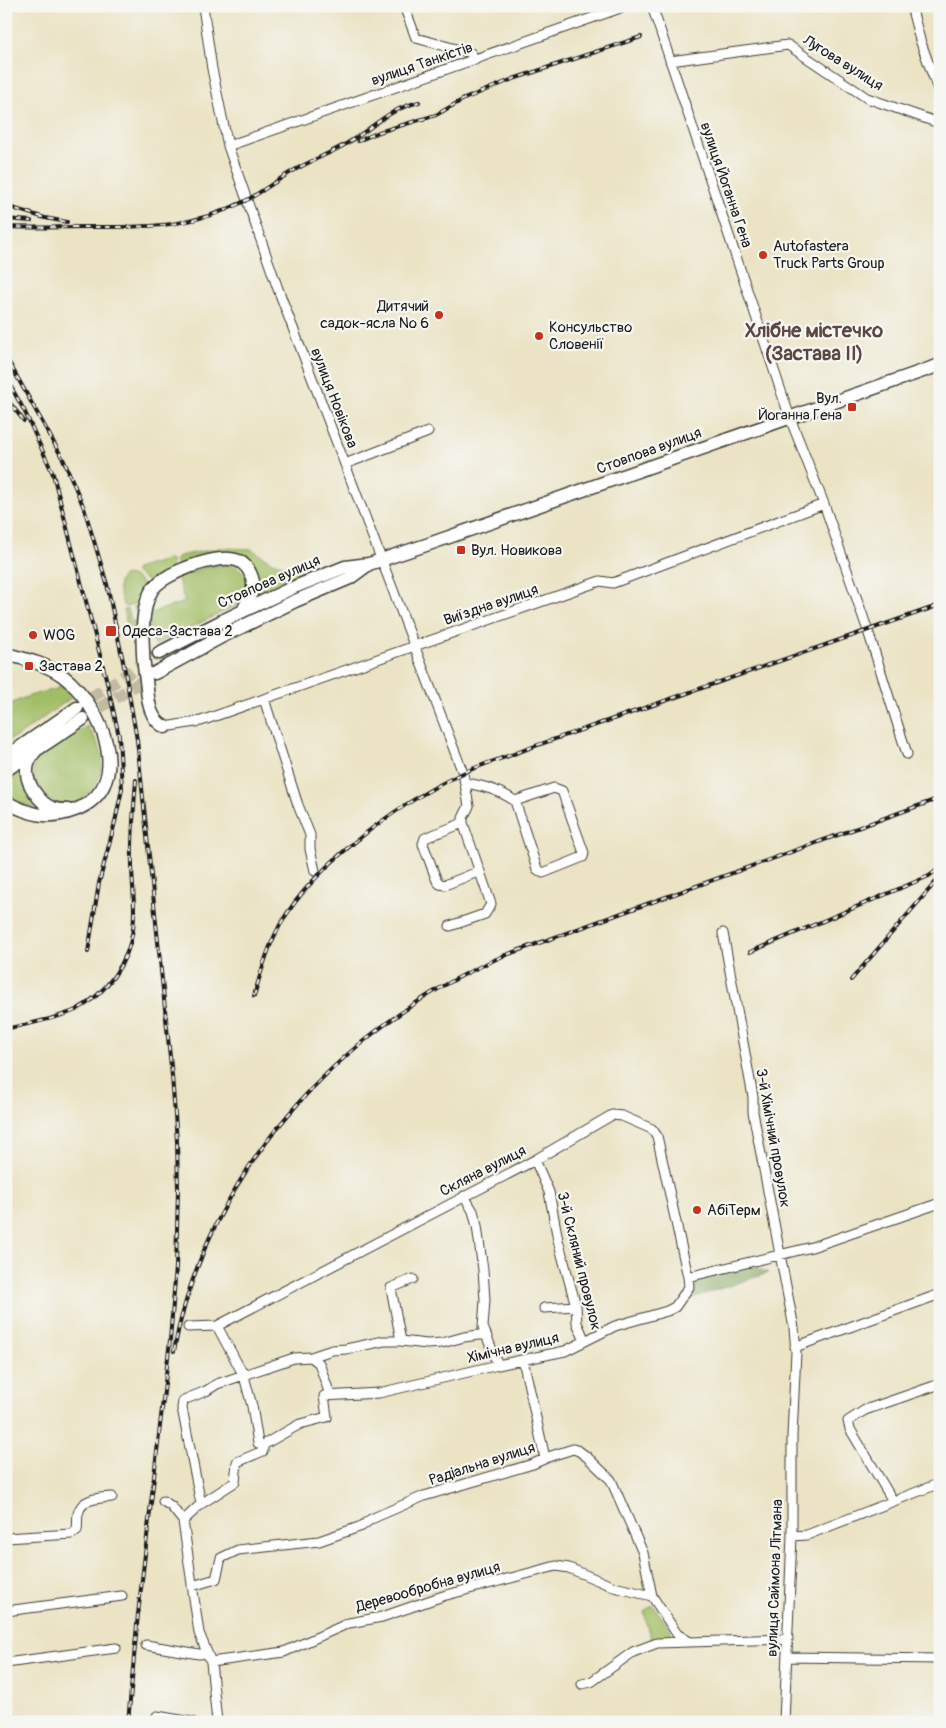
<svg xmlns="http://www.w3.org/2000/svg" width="946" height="1728" font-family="Pangolin,sans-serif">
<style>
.green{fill:#a2be65;stroke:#5f6d40}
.forest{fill:#81a55a;stroke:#4e603b}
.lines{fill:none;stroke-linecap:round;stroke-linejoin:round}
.primary-tunnel{stroke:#c2bba2;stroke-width:12;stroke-dasharray:12 6;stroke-linecap:butt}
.street-casing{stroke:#3b3a35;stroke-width:11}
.primary-casing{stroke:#3b3a35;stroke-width:15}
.street{stroke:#fff;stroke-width:9}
.primary{stroke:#fff;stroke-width:12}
.rail-casing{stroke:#1c1c1c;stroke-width:4}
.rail{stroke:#f6f6f2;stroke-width:2;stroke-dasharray:5.5;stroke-linecap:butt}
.poi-dot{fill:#c8321e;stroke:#f6f6f2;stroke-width:2}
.labels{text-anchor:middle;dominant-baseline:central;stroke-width:4.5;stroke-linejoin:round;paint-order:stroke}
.street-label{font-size:15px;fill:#1c1c1c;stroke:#f6f6f2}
.poi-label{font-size:15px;fill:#1c1c1c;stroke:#f6f6f2;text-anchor:start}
.district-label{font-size:20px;font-weight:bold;fill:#5c4744;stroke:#f6f6f2}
</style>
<rect width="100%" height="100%" fill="#f6f6f2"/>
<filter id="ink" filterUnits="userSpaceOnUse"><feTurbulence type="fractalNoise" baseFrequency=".02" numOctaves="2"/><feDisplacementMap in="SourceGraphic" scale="10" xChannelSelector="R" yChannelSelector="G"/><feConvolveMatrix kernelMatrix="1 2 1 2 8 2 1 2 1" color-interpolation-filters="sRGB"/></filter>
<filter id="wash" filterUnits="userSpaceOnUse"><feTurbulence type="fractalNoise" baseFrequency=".0096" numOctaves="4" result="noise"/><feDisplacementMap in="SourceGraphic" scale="20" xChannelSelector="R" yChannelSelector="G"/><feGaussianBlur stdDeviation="1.12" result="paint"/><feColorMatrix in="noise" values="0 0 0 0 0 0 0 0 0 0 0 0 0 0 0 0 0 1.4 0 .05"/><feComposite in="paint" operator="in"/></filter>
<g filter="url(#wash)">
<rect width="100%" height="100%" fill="#ebe3c4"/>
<path class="green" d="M220,548L251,549L272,562L290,567L303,568L312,566V569L309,572L256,596L246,561L179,566L175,561L179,556Z
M169,559L172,563L171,569L153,582L147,581L134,571L136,569Z
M229,564C251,571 250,584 241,603L155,645L148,634L150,613L185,602L177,577L205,567Z
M125,575C155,578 143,609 139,628L128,631L124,610L127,609L131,622L138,619L133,605L125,607L123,605C120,594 114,582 125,575Z
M63,687L71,698L18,736L6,741V707C22,696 45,692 63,687Z
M87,726C93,735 101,746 102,757C104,784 84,805 58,807C40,792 30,785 34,760Z
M17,773L21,774L34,801L42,810L6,798V782Z
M653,1605L670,1629L673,1637L652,1642L644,1612Z"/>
<path class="forest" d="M753,1266L768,1273L686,1300L698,1281L721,1272Z"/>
</g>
<g filter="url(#ink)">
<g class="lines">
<path class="primary-tunnel" d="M77,707L159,653
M85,717L155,673"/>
<defs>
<path id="street" d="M203,6L212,69L228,146L278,289L463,773L469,806L463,818V823L491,904L485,914L450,926
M404,6L416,38L471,53L475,60
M652,6L790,418L824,504L868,631L907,754
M911,6L920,40L940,95
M670,61L788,45L867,98L936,122L940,120
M228,146L626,6
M345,464L428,432
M264,699L298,805L310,835V849L315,871
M165,727L201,721L600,581L613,583L824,504
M465,783C484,786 499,790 515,801L554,788L562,791L584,853L583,857L543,873L537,869L515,801
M463,823L425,838L423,844L437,881L440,884L445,885L480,871
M723,933L753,1097V1112L794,1328L796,1352L792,1436V1536L784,1722
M535,1160L549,1192L558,1240L576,1306L577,1323L585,1341
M464,1196L473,1211L477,1226L483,1270L485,1300L483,1327L498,1365
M544,1308L576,1306
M217,1326L244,1376L252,1406L258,1443L263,1445
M188,1327L217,1326L535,1160L612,1115L622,1116L652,1129L657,1136L688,1277
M401,1341L391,1288L413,1279
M795,1347L940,1294
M311,1357L319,1363L330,1395
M523,1360L545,1458
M163,1501L171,1506L183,1521L199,1633L211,1662L217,1722
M893,1501L850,1429L848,1421L865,1410L940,1384
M201,1504L182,1408L183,1401L186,1399L206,1391L217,1384L294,1358L311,1357L332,1350L346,1349L384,1341H401L427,1344L442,1343L464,1337L486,1334
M183,1521L201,1504L235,1482L237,1462L263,1451V1445L300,1424L327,1417L324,1396L379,1393L498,1365L565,1351L615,1326L667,1311L675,1307L689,1287L688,1277L812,1247L940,1203
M792,1536L807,1535L940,1483
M6,1538L72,1534L77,1530C78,1525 77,1519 78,1514C81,1498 99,1498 112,1497
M192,1586L216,1579L221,1558L238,1550L319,1541L362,1526L371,1519L424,1496L533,1464L551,1456L573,1449L579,1451L587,1457L611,1480L643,1553L652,1596L677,1634L690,1642
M6,1611L122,1596
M146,1645L199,1654L207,1653
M787,1657L940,1659
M211,1662L284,1652L349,1623L382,1617L443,1596L556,1566L569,1568L614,1587L652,1596
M6,1663L116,1648
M582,1684L591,1682L633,1652L657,1643L788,1639
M157,1722V1716L192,1722"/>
<path id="primary" d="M159,653L222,621L292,588L345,567L369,564L429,544L940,365
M6,654C25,659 47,664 63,676C101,705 137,786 75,810C49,820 30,815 6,802
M155,673L223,636L295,601L350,578L369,564
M165,727C148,719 148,697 146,680C142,657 139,611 152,590C163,573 216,554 236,560C240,561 245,565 248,569C251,574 254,580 253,587C252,595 246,604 243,611
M37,749C32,755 27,762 27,770C26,784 40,803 52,808C57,810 62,810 68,810
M6,757L77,708
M6,770L83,719"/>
</defs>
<use href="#street" class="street-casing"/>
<use href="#primary" class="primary-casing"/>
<use href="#street" class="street"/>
<use href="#primary" class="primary"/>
<defs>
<path id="rail" d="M358,141L379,132L436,115L464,99L513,79L641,37
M6,206L45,218L67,222
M6,219L31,221
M6,227C33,228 59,227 86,227C145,227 190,229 245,201C262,192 277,180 293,171C313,159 335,152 354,139C377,124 390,109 419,102
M6,357L64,461L84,508L107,584L125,671L137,740L172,1076L177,1141L178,1190L176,1267L170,1340L138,1614L128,1722
M6,378L24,410L53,474L107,682L119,736L122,789L115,822L99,883L88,952
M6,398L24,421
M750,952L929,876L940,868
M851,980L940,877
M254,996C260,976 265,956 274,937C303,872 397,804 461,774C477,766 494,761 511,755C552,739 594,726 636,711C737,675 839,641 940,605
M6,1029C30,1023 53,1020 76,1010C105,995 129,962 133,929C136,907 132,885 132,864C131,836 134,808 136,780
M174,1351C206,1173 340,1027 503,956L940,798"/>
</defs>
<use href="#rail" class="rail-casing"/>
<use href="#rail" class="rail"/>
</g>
</g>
<g class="poi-dot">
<circle cx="763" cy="255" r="5"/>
<circle cx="439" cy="315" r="5"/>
<circle cx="539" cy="336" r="5"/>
<rect x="847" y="402" width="10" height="10" rx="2.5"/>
<rect x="456" y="545" width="10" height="10" rx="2.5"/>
<rect x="105" y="625" width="12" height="12" rx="2.5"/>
<circle cx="33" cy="635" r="5"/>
<rect x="24" y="661" width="10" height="10" rx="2.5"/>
<circle cx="697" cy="1210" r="5"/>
</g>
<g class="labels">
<g class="street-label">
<text transform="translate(843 63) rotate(32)">Лугова вулиця</text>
<text transform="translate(422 64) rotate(-19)">вулиця Танкістів</text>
<text transform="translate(726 185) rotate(71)">вулиця Йоганна Гена</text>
<text transform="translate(334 398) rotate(69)">вулиця Новікова</text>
<text transform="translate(649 451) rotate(-20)">Стовпова вулиця</text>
<text transform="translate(269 582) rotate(-24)">Стовпова вулиця</text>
<text transform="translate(491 605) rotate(-19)">Виїздна вулиця</text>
<text transform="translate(773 1138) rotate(80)">3-й Хімічний провулок</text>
<text transform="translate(483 1171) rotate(-27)">Скляна вулиця</text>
<text transform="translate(579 1261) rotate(76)">3-й Скляний провулок</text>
<text transform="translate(513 1348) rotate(-13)">Хімічна вулиця</text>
<text transform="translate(482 1464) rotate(-18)">Радіальна вулиця</text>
<text transform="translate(775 1578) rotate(-88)">вулиця Саймона Літмана</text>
<text transform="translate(428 1587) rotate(-16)">Деревообробна вулиця</text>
</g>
<g class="poi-label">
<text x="773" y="246">Autofastera<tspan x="773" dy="17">Truck Parts Group</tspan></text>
<text x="429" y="306" text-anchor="end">Дитячий<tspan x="429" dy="17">садок-ясла № 6</tspan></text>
<text x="549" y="327">Консульство<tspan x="549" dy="17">Словенії</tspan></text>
<text x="842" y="398" text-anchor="end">Вул.<tspan x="842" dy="17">Йоганна Гена</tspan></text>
<text x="471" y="550">Вул. Новикова</text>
<text x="122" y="631">Одеса-Застава 2</text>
<text x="43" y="635">WOG</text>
<text x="39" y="666">Застава 2</text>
<text x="707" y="1210">АбіТерм</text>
</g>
<g class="district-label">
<text x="814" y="330">Хлібне містечко<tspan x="814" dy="23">(Застава ІІ)</tspan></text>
</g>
</g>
<rect width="946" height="1728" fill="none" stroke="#f6f6f2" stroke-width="25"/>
</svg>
